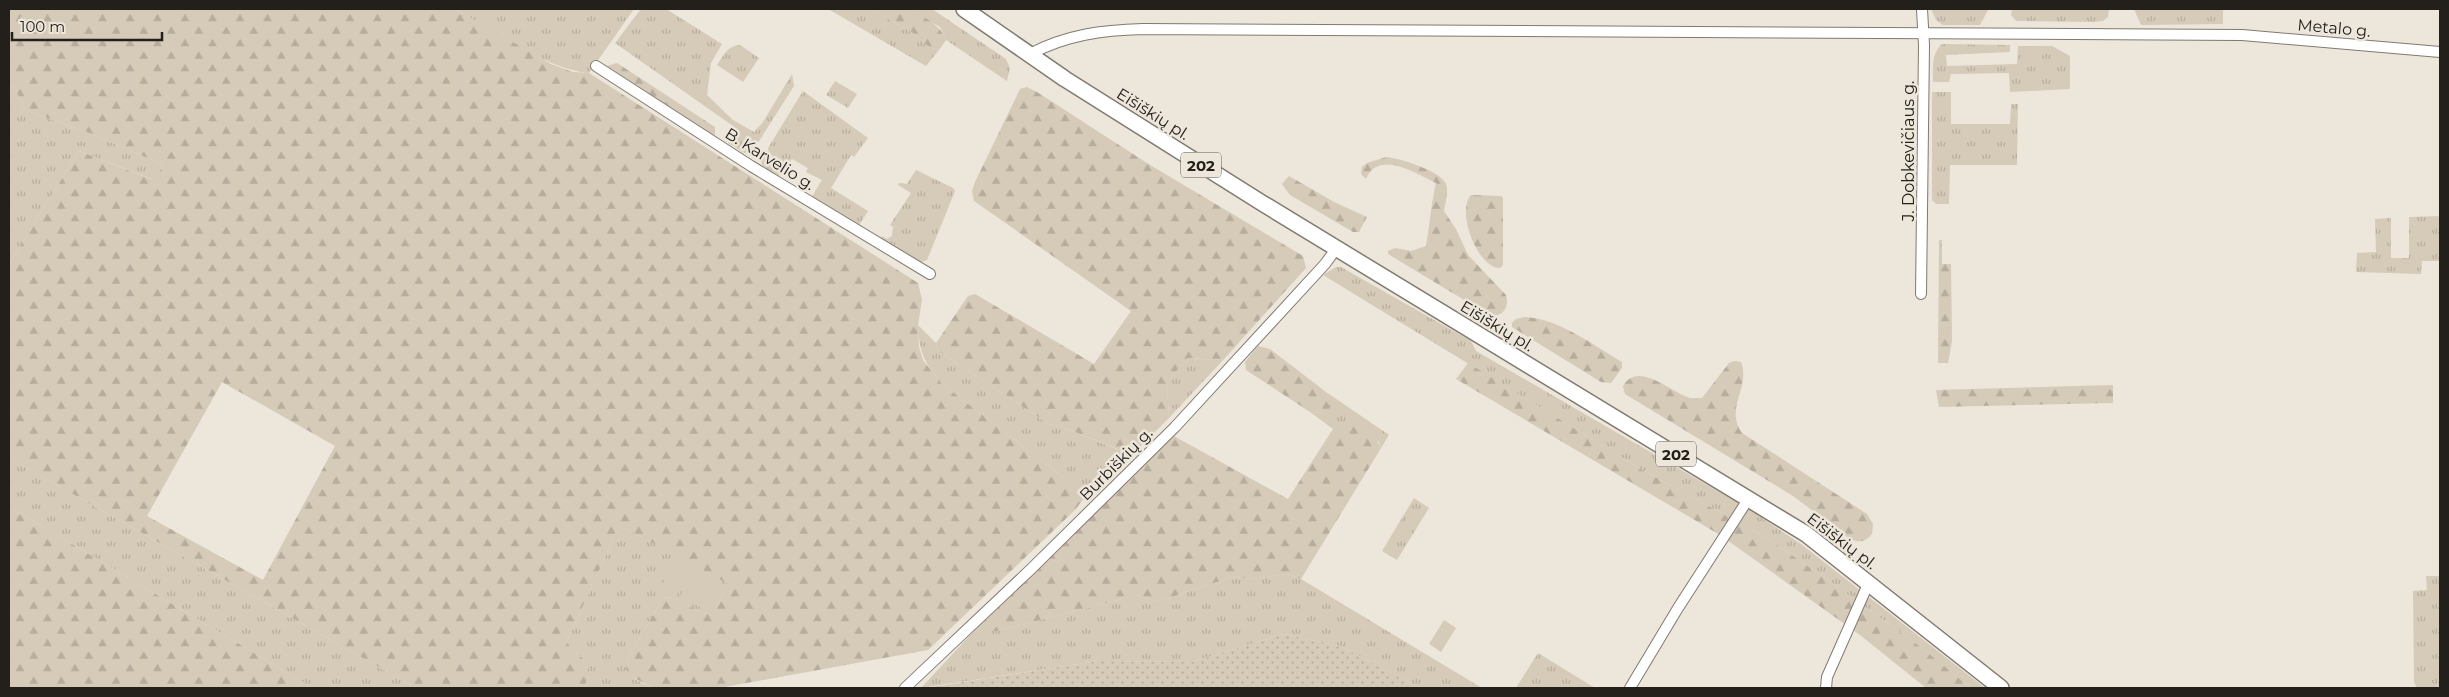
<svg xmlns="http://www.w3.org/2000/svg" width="2449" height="697" font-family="Montserrat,sans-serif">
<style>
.grass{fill:url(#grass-tufts)}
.forest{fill:url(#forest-firs);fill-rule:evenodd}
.park{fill:url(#park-dots)}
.garden{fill:#d6cab8}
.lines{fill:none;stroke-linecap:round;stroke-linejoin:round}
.street-casing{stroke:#807a6f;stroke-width:12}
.primary-casing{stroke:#807a6f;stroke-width:18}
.street{stroke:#fff;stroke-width:10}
.primary{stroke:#fff;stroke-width:15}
.labels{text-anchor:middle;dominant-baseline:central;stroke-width:5;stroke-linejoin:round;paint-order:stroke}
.shield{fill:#ede6db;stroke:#605b55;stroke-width:1}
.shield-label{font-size:15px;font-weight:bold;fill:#23201c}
.street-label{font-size:16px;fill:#23201c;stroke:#ede6db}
</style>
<defs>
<pattern id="grass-tufts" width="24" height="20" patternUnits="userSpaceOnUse" patternTransform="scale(1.25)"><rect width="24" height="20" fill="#d6cab8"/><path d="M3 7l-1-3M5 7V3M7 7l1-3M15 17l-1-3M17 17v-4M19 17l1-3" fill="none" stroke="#b7ad9e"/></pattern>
<pattern id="forest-firs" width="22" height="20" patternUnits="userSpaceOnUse" patternTransform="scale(1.25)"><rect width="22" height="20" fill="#d6cab8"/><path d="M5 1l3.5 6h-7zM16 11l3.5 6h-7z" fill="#b7ad9e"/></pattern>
<pattern id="park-dots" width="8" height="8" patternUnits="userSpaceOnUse" patternTransform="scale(1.25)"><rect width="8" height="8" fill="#d6cab8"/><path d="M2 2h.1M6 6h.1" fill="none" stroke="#b7ad9e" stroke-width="1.8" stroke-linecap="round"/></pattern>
</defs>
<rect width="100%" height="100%" fill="#ede6db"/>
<path class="grass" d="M455,9H634L589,73C547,70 493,30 455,9Z
M641,9H666L722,44L711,63L707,95L733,120L754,132L763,122L792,74L794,86L752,152L744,153L728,143V139L733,126L615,43Z
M828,9H871L913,33L929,47L939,50L926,66Z
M915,9H932L1006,59L1010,68L1007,81L946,40L940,27L923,17Z
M1931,9H1988V10L1980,25H1943L1936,20Z
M2012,9H2109L2108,17L2103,21L2094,22L2016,21L2011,15Z
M2134,9H2223V24L2141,25Z
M1942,44L2010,45V52L1946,55L1947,66L2017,64L2018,46H2052L2070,56V89L2010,92L2009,73L1951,74L1949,82H1933C1933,68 1931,54 1942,44Z
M740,45L759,58L743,82L717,65C724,55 727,46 740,45Z
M835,81L857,94L848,108L826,95Z
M9,84L15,87L25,110L87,132L164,165L154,180L79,151L9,264Z
M803,91L868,138L854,157L851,155L831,188L868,211L858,227L811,198L822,180L806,172L808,168L792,159L778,177C769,171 758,167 762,155L779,166L781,162L769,154L768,148Z
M1932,92H1951V124H2010L2011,104H2018L2017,165H1950L1949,204H1936L1932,200Z
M916,170L953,188L955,191L927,260L918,263L880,240L882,236L887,239L892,236L893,227L890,225L911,193L898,185L899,183L907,184Z
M2440,216V261H2422L2421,274L2356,272L2357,253L2376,252L2375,219L2391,218V258H2409V217Z
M1336,267H1341L1471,341L1476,351L1745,507L1801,544L1985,688H1971L1922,648L1825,578L1768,539L1639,468L1323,275Z
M918,325L936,343L937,350L1049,424L1060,426L1119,450L1144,443L1082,501L1081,491L941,383C924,361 919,353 918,325Z
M1188,358C1202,358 1212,362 1225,358L1169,418L1167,382Z
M1326,392L1389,435L1381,448L1379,442L1340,423L1333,429L1310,412L1323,413L1329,408V400Z
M9,458L416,688H313L30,519L9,508Z
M1414,498L1429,508L1397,560L1382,551Z
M625,528L722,579L727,583V588L713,614C695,616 681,594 663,598L628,658C625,679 637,680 653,688H584L588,677V663L570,647L567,641L616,533Z
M1288,574L1301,579L1482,688H1420L1340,646L1283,634L1192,662L1098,661L921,688L974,631H998L1137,595L1157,602L1232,577L1251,579Z
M2426,576H2440V688H2417L2414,682L2413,591L2427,590Z
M1538,653L1595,688H1516Z"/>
<path class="forest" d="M9,9H455L551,64L573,72L589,73L918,283L922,300L918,325L919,347L923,360L941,383L1081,491L1082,501L1075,510L928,650L719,688H653L630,676L626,669L628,658L663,598C681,594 695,616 713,614L727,588V583L625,528L616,533L567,641L570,647L588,663V677L584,688H416L9,458V264L79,151L153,180L164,165L87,132L25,110L15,87L9,84ZM222,382L335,446L263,580L147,516Z
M871,9H915C928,22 939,23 946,40L939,50L929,47L913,33Z
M617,63L715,127V136L607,66Z
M1027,87L1037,92L1150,165L1303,256L1306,268L1225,358C1212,362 1202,358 1188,358L1167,382L1169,418L1144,443L1120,450L1060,426L1049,424L937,350L936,343L968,296L975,294L1094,364L1131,311L974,201L972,191L975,182L1020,89Z
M1386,157C1399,158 1441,171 1446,184C1449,193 1445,202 1444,211L1456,229L1468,255L1506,295C1510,308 1502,318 1489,315L1388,254V251L1395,248L1411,251L1426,246C1430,224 1431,204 1436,183C1416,173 1378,149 1366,179L1361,174L1362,167L1367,163Z
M1289,176L1334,202L1367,217L1359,232H1353L1290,195L1282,184Z
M1471,195L1501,196L1503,198V265L1500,268C1477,268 1456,211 1471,195Z
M1939,240H1942V264H1951L1952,341L1948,363H1938Z
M1524,317C1558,318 1593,345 1622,362V368L1611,383L1601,382L1512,327V323L1516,319Z
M1258,346L1270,349L1326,392L1329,400V408L1324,413L1310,412L1246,370L1245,362Z
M1734,361L1741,362C1751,388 1724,407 1742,433L1867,514L1873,524L1872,534C1865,542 1860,543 1850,539L1793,496L1625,394L1623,386C1638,360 1670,392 1690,398C1693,398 1698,398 1702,398L1729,363Z
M1468,363L1639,468L1768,539L1825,578L1922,648L1971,688H1926L1860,635L1720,535L1456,379Z
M2113,385V403L1939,407L1936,390Z
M1340,423C1353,424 1377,435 1381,448L1301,579L1288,574L1251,579L1232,577L1157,602L1137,595L998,631H974L1172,435L1288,499L1333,429Z
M9,508L30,519L313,688H9Z"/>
<path class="park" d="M1283,634L1340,646L1420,688H925L1098,661L1192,662Z"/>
<path class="garden" d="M674,562L690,570L677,595L661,587Z
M693,572L722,588L709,612L680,596Z
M1444,620L1456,628L1441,652L1429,644Z"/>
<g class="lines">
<defs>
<path id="street" d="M1030,54C1066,35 1102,30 1143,29L2242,35L2440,52
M596,66L751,166L930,274
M1921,294L1924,45L1922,9
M905,688L1030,570L1175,427L1325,264L1336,249
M1630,688L1678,608L1749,498
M1826,688L1827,677L1869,582"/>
<path id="primary" d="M964,9L1065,79L1262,203L1806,534L2001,688"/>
</defs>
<use href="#street" class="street-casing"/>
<use href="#primary" class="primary-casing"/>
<use href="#street" class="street"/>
<use href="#primary" class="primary"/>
</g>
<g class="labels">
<g class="shield">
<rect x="1181" y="152.5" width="40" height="25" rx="4"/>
<rect x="1656" y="441.5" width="40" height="25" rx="4"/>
</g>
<g class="shield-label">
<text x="1201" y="165">202</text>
<text x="1676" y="454">202</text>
</g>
<g class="street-label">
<text transform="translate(2334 28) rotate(5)">Metalo g.</text>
<text transform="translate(1153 114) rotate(32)">Eišiškių pl.</text>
<text transform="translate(1908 151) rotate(-90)">J. Dobkevičiaus g.</text>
<text transform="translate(770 159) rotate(32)">B. Karvelio g.</text>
<text transform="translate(1497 326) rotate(31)">Eišiškių pl.</text>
<text transform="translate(1116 464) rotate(-45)">Burbiškių g.</text>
<text transform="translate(1842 541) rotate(37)">Eišiškių pl.</text>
</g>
</g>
<rect width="2449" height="697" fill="none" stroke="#23201c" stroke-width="20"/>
<path d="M12 32v8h150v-8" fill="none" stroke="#23201c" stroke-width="2.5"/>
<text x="20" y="32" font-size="15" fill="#23201c" stroke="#ede6db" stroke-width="4" paint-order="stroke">100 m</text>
</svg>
